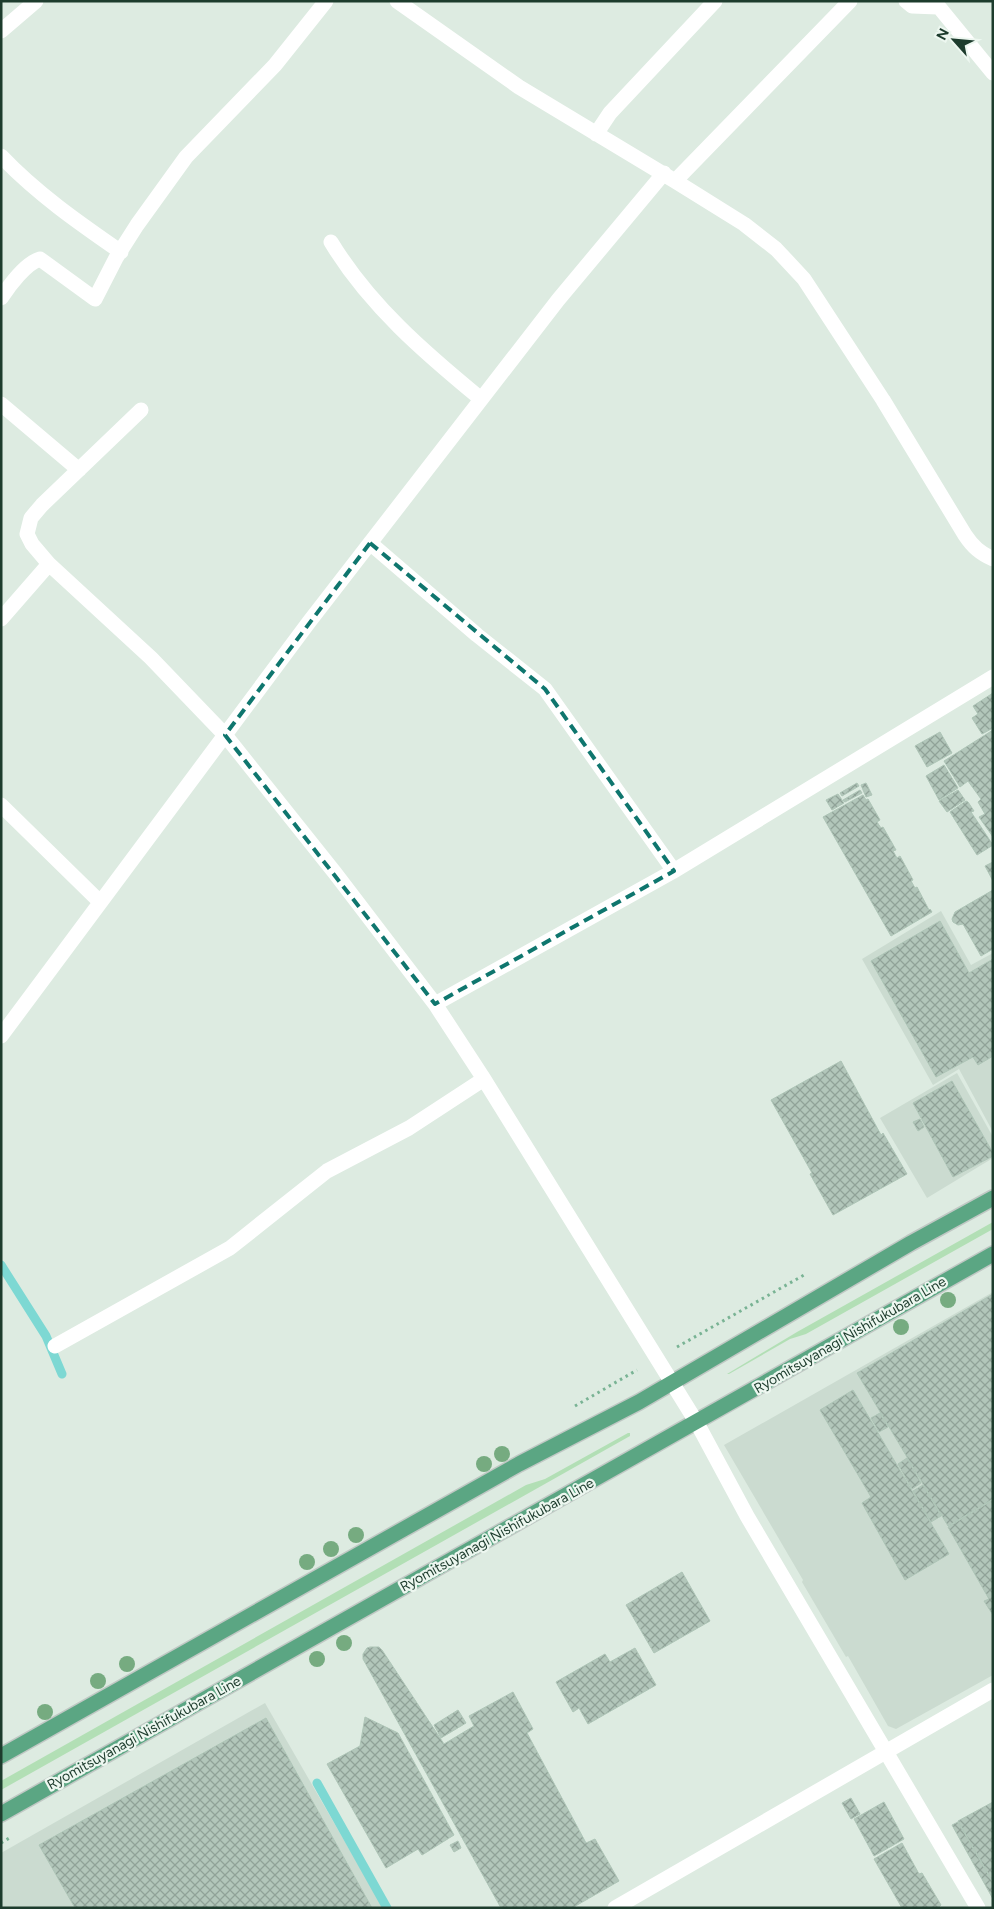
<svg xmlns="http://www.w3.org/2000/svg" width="994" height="1909" font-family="Figtree,sans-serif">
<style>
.built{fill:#cbdbd0}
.grass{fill:#b2dfb5}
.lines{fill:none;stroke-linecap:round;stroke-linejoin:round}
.stream{stroke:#7dd8d3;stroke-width:9}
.building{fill:url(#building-cross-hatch);stroke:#aec5b7}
.major-casing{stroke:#c0c8c4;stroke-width:18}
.path{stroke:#79b394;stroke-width:3;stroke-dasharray:2.5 4;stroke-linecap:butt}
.minor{stroke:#fff;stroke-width:15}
.major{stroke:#5ba683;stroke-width:15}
.tree{fill:#76ab80}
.marked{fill:none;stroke:#0f766e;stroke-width:4;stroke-dasharray:10 6;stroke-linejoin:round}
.labels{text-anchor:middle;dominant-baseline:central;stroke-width:4.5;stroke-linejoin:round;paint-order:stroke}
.street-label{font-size:14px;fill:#1d3c2d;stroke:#edf7f0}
</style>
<defs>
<pattern id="building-cross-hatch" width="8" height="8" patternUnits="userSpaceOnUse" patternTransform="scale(1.25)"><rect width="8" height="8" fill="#b2c6ba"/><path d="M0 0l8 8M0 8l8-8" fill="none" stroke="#90a298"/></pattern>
</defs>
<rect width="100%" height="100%" fill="#ddebe1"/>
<path class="built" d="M941,911L971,965L993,953V1132L959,1069L933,1085L862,959Z
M957,1073L993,1137V1158L927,1198L880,1118Z
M993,1292V1675L896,1729L888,1726L848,1656L846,1657L802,1582L803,1580L724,1445Z
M265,1703L383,1908H1V1853Z"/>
<path class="grass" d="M993,1222V1229L806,1334L790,1339L729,1374H727L797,1332Z
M628,1433H630V1436L1,1790V1781L526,1485L545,1479Z"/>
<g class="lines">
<path class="stream" d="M1,1265L46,1336L62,1374
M317,1783L387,1908"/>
</g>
<path class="building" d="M993,693V728L982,734L972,718L978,714L973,706Z
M993,730V837L979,817L985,814L978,802L981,799L968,781L960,787L944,761Z
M940,732L952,753L927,767L915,746Z
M944,765L958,788L939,800L926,776Z
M857,783L859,786L842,796L840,793Z
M866,783L872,795L866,797L861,785Z
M860,790L862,793L845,802L843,800Z
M958,790L965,800L947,812L939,801Z
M838,794L844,803L832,810L826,800Z
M863,795L866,800L868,799L880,820L877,822L881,828L883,827L896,850L893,851L897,858L900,856L913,880L911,881L915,888L917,887L929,910L930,909L932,912L891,936L823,817Z
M966,801L968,802L974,811L971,812L993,845L977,855L950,812Z
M993,862V881L985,866Z
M993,890V949L981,956L963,924L958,925L953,922L952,919L955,912Z
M940,921L969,973L993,959V1056L978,1065L973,1057L936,1077L871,961Z
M841,1061L881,1135L883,1133L907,1174L833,1215L810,1174L812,1173L771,1100Z
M952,1081L993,1153V1156L953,1177L913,1103Z
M920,1119L924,1127L918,1131L913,1122Z
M993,1294V1499L948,1526L857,1373Z
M853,1390L949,1554L905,1580L862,1503L871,1497L820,1410Z
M880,1413L888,1427L879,1432L871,1418Z
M907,1458L921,1483L912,1489L898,1464Z
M923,1485L941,1516L931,1522L913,1491Z
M993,1500V1615L984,1601L989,1599L948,1527Z
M682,1572L710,1621L654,1653L626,1605Z
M370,1647H379L382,1650L444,1744L474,1726L469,1716L513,1692L533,1729L527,1733L586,1843L595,1839L619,1881L572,1908H501L363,1659V1654L367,1648Z
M635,1648L656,1685L588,1724L579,1708L573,1712L556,1682L605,1654L610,1662Z
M458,1710L466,1723L441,1738L434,1725Z
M365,1717L398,1733L454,1835L422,1855L418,1849L386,1868L327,1764L360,1746Z
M266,1718L372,1908H75L39,1845Z
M851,1798L860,1814L851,1819L842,1803Z
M884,1802L904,1839L874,1856L854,1819Z
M993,1802V1882L958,1821Z
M958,1822L993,1883V1899L952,1825Z
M458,1841L461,1848L454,1852L450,1845Z
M902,1843L919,1874L922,1873L941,1905L938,1908H902L874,1859Z"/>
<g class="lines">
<defs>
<path id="major" d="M1,1756L519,1464L639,1402L911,1243L993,1198
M1,1814L993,1254"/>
</defs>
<use href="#major" class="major-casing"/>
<path class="path" d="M677,1347L804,1275
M575,1406L637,1370
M1,1843L11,1837"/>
<path class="minor" d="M397,1L519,87L675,181L744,224L776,249L804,279L883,400L965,535C973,547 980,553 993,559
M906,1L912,6L938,7
M934,1L993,73
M1,31L36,1
M596,134L610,113L715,1
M1,156C36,193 79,223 121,252
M675,181L850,1
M331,242C369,305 425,353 481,399
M1,298C9,286 26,263 40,259L95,299L116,258L137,225L186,157L275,65L326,1
M1,404L79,470
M141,410L42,505L31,518L27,534L32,544L49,564L151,658L225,735L335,873L435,1004L482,1076L697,1423L747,1516L978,1908
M370,543L477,635L545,689L674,871
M1,619L49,564
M1,805L100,902
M435,1004L672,872L993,677
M1,1036L309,622L558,300L664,173
M55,1346L230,1248L327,1171L409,1128L484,1079
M615,1908L993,1690"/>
<use href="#major" class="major"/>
</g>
<g class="tree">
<circle cx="948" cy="1300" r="8"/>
<circle cx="901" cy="1327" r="8"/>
<circle cx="502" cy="1454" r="8"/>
<circle cx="484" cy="1464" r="8"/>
<circle cx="356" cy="1535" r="8"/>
<circle cx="331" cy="1549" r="8"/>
<circle cx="307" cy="1562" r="8"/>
<circle cx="344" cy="1643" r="8"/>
<circle cx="317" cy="1659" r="8"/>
<circle cx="127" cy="1664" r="8"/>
<circle cx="98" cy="1681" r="8"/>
<circle cx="45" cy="1712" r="8"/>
</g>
<path class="marked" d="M370,543L545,689L674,871L435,1004L225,735Z"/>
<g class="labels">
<g class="street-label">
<text transform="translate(850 1335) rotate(-30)">Ryomitsuyanagi Nishifukubara Line</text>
<text transform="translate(497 1535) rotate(-29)">Ryomitsuyanagi Nishifukubara Line</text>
<text transform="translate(144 1733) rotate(-29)">Ryomitsuyanagi Nishifukubara Line</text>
</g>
</g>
<rect width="994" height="1909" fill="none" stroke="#1d3c2d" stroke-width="5"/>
<g transform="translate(954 40) rotate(297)" stroke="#edf7f0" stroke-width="4" paint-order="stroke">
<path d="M0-4L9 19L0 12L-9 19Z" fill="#1d3c2d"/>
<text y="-8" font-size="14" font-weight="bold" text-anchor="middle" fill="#1d3c2d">N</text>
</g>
</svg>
